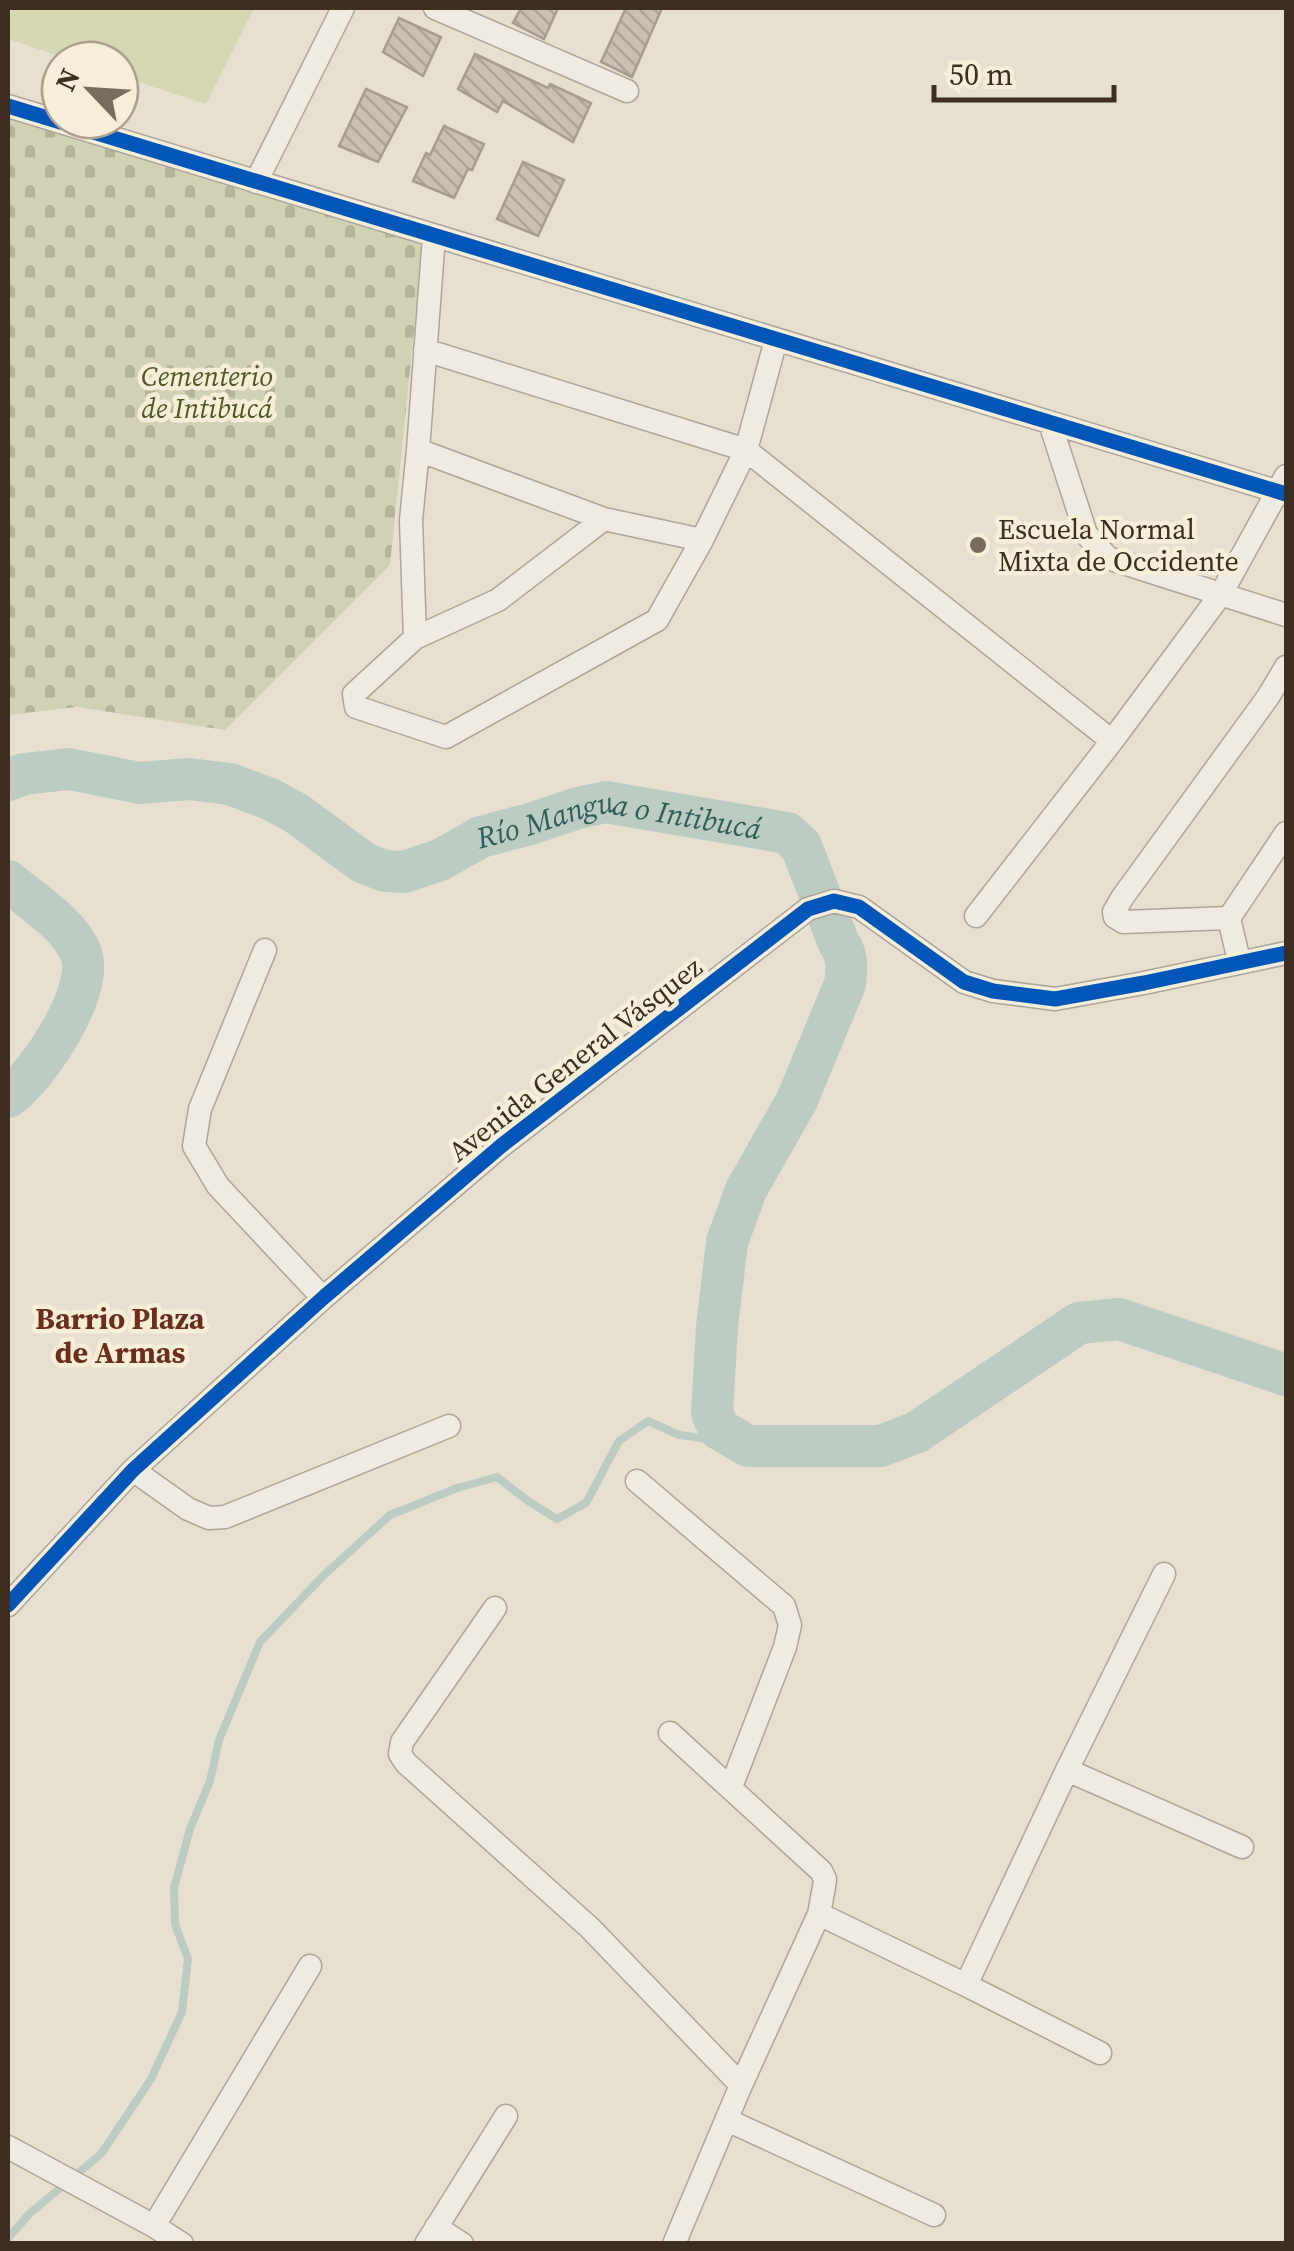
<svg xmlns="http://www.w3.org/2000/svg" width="1294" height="2251" font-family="'Source Serif 4',serif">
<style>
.grass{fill:#d6d7b3}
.cemetery{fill:url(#cemetery-stones)}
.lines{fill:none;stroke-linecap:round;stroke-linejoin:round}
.stream{stroke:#bcccc2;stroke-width:8}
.river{stroke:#bcccc2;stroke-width:42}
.building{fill:url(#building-back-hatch);stroke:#a89c90;stroke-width:2.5}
.minor-casing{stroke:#ada599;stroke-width:25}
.minor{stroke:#efebe3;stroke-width:22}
.cycleway-casing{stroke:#f7eed8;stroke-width:21}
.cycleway{stroke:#0057b8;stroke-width:15}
.poi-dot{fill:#786c5e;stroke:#f7eed8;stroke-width:4}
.labels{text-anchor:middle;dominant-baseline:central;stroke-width:9;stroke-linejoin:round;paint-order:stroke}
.park-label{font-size:28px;font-style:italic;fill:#4d5a26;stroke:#f7eed8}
.poi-label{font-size:28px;fill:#3d2e20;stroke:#f7eed8;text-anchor:start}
.street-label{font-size:28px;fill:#3d2e20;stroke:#f7eed8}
.water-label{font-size:30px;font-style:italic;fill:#2f5d5a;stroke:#f7eed8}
.neighbourhood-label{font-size:30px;font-weight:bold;fill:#6b2e1e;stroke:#f7eed8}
</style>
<defs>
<pattern id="cemetery-stones" width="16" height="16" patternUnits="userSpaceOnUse" patternTransform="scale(2.5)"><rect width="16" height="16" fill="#d1d1b3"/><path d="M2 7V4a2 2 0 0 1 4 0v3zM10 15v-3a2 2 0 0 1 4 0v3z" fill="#b4b49a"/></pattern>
<pattern id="building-back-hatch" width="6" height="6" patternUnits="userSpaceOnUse" patternTransform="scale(2.5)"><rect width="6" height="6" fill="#cbbfb2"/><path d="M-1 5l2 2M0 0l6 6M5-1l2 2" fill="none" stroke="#afa499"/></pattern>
</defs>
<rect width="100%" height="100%" fill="#e7e0d1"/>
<path class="grass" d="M13,8H254L206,104L120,76V60H71L8,39V20Z"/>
<path class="cemetery" d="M8,114L423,243L390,565L225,730L77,707L8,715Z"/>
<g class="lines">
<path class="stream" d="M8,2238L29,2214L101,2154L151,2079L182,2012L188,1959L175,1924L174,1888L190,1829L210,1781L219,1740L260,1642L324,1575L390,1515L457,1488L497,1477L528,1501L557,1519L586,1503L619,1441L648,1421L679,1435L703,1438L719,1429"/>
<g class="river">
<path id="s1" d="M8,780L24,774L69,769L140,783L189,779L230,784L270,799L296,813L364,863L385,871L404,872L440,860L481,837L530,824L578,808L606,802L787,833L801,846L838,941C848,956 847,967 845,984L797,1100L746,1190L727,1242L717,1327L712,1413L719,1429L748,1446H881L917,1432L1079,1323L1119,1319L1286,1375"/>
<path d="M8,881C32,902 66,921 80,951C97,988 38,1076 8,1097"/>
</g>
</g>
<path class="building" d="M521,8H558L544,39L513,23Z
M626,8H662L632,77L601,62Z
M399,18L441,37L423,76L383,52Z
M475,54L548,88L550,84L591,103L573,142L503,101L497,112L458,89Z
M366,89L407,107L378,162L339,146Z
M444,126L484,144L472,170L468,169L454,198L413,181L426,153L430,155Z
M523,162L564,180L538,236L497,219Z"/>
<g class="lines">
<defs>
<path id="minor" d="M435,8L627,91
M8,106L1286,494
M256,182L343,8
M425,350L746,450L1112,741
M1050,423L1086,534L1108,558L1286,615
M418,450L604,519L702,540
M604,519L498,600L415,638L354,694L356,707L446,737L657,620L702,540L746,450L776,340
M415,638L411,520L418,450L434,236
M976,916L1112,741L1221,594L1286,476
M1229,918L1123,922L1115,917L1114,912L1122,898L1268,697L1286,667
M265,950L200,1109L194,1146L218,1186L323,1298
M1239,961L1229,918L1286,833
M133,1470L188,1509L209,1518L225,1517L449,1426
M637,1481L784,1606L790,1625L785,1647L731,1787
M8,1605L133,1470L323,1298L501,1146L808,909L834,901L859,907L964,982L993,991L1055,999L1144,983L1286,953
M495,1608L402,1742L400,1754L406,1763L590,1928L741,2085
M670,1733L821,1871L825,1879L824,1887L819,1914L741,2085L674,2244
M1067,1770L1242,1847
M819,1914L966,1985L1067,1770L1164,1574
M966,1985L1100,2053
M727,2120L934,2215
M8,2147L154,2226L182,2244
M154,2226L310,1966
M436,2227L462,2244
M426,2244L506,2116"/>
</defs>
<use href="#minor" class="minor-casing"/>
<use href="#minor" class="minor"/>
<defs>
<path id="cycleway" d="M8,106L1286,494
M8,1605L133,1470L323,1298L501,1146L808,909L834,901L859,907L964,982L993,991L1055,999L1144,983L1286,953"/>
</defs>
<use href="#cycleway" class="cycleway-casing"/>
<use href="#cycleway" class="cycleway"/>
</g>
<circle class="poi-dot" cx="978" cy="545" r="10"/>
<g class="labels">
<g class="park-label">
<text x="207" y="376">Cementerio<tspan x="207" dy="32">de Intibucá</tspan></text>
</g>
<g class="poi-label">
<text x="998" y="529">Escuela Normal<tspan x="998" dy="32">Mixta de Occidente</tspan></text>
</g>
<g class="street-label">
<text transform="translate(575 1059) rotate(-38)">Avenida General Vásquez</text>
</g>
<g class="water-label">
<text stroke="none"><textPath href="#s1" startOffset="650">Río Mangua o Intibucá</textPath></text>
</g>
<g class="neighbourhood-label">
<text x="120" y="1318">Barrio Plaza<tspan x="120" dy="34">de Armas</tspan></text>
</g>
</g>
<rect width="1294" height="2251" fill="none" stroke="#3d2e20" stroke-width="20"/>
<g transform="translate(90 90) rotate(295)"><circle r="48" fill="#f7eed8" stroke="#ada18e" stroke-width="2.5"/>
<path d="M0-8L18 38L0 25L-18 38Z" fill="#786c5e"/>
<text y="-15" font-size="28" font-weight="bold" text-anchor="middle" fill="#3d2e20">N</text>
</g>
<path d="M934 85v15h180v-15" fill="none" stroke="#3d2e20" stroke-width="5"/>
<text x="949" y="85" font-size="30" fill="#3d2e20" stroke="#f7eed8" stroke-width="8" paint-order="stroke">50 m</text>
</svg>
